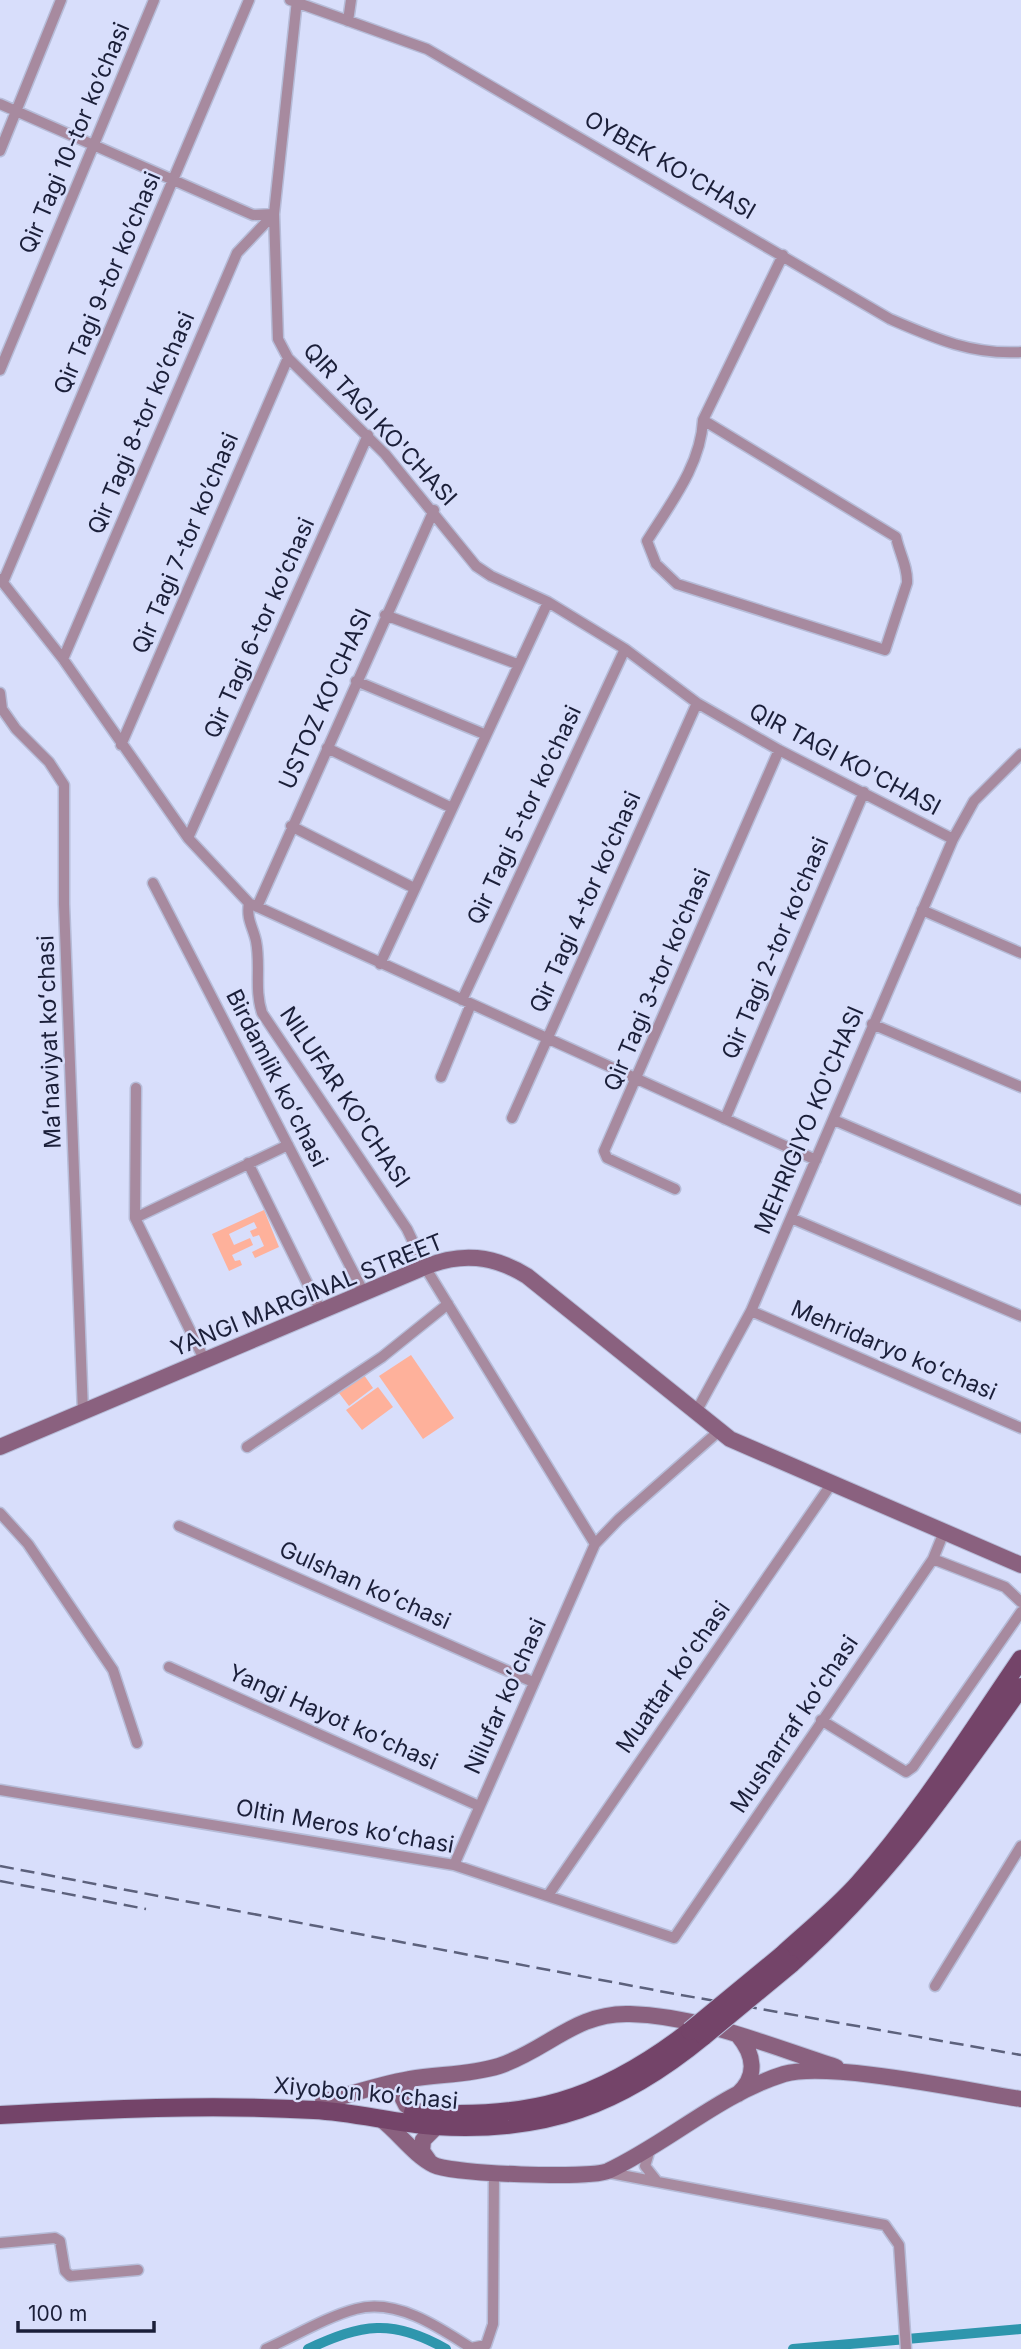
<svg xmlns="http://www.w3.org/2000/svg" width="1021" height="2349" font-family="Inter,sans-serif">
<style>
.green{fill:#feb19b}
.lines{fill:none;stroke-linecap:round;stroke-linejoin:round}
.canal{stroke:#2e96ad;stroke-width:10}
.street-casing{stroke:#b6bcd8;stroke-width:13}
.secondary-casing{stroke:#b6bcd8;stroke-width:18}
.primary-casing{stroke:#b6bcd8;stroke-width:20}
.street{stroke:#a78a9f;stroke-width:10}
.secondary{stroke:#8a617f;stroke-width:16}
.primary{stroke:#744469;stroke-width:18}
.rail{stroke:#5c617c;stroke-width:2.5;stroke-dasharray:14 7;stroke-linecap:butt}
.primary-bridge-casing{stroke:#b6bcd8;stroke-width:20;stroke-linecap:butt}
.primary-bridge{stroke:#744469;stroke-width:18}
.labels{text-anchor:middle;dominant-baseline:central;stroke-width:5;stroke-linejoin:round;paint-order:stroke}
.street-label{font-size:23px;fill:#1b1f39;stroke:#d8defb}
</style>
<rect width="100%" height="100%" fill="#d8defb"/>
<path class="green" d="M264,1210L279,1247L255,1258L252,1252L264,1246L259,1235L253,1237L250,1231L257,1228L254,1222L229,1234L234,1245L250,1238L253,1245L232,1255L235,1261L240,1260L242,1265L229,1271L212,1234Z
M411,1355L454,1418L423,1439L379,1376Z
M364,1375L373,1388L349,1406L339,1393Z
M378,1387L393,1407L362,1430L346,1410Z"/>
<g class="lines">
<path class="canal" d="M308,2349C362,2324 392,2318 446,2349
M793,2349L1021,2329"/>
<defs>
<path id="street" d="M290,0L427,49L890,319C934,338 972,355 1021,352
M297,0L274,214L278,339L288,358L385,454L476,566L491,576L548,602L625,649L697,703L779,750L953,839
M348,21L351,0
M0,104L253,215L274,214
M0,151L61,0
M0,370L154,0
M703,420L896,537C899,552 908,567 907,583L885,650L677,584L656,564L647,541C670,504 701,465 703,420L783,255
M0,579L63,659L188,838L249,903L816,1160
M3,582L249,0
M385,615L517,664
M63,659L237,253L274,214
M356,681L484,734
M0,693L2,709L16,729L49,762L64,785V904L83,1413
M121,745L288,358
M327,748L452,808
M291,826L414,888
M188,838L368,435
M153,883L364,1293
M249,903C246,919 253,927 256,941C261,966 254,989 262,1013L407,1229L425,1267L595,1544
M257,907L434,510
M922,910L1021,953
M380,964L548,602
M462,1000L625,649
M872,1024L1021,1087
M441,1077L471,1004
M512,1118L697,703
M725,1119L864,792
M834,1120L1021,1200
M248,1163L321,1311
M675,1189L607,1158L604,1151L779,750
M135,1218L136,1088
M791,1218L1021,1316
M751,1311L1021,1428
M205,1361L135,1218L288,1145
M696,1412L751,1311L953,839L974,801L1021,754
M247,1447L382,1357L448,1304
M0,1513L28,1544L113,1670L137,1743
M179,1526L533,1682
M933,1559L1005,1587L1021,1602
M169,1667L479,1806
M821,1720L906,1772L913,1767L1021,1612
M0,1790L454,1865L674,1938L933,1559L944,1532
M454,1865L595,1544L619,1519L719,1431
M549,1894L832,1483
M935,1986L1021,1846
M651,2146L645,2166L656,2180
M605,2172L885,2225L899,2245L906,2349
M0,2243L55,2238L60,2241L65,2271L70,2276L138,2270
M266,2349C295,2336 326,2317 356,2309C396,2298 439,2327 471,2348L486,2345L493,2324L494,2172"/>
<path id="secondary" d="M0,1447L425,1267C461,1252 493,1255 527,1276L730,1439L1021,1565
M738,2035C754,2054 758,2076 738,2094
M410,2079L401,2095L406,2105L415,2112
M323,2102C351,2094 381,2084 410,2079C440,2074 470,2075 499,2066C547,2050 576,2012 630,2014C700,2016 770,2046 836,2067
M382,2120C400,2134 414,2155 434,2165C453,2174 589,2179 608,2171C668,2143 720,2094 784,2074C829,2061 969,2091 1021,2099
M429,2161L422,2151L423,2140L437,2126"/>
<path id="primary" d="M781,1956C807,1932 835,1910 859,1883C920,1814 969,1735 1021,1659
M791,1964C887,1879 948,1790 1021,1687
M413,2112C528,2121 599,2101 690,2031
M0,2115C104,2109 209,2104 314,2110C354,2112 394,2123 435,2126C545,2133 620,2105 704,2036"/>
</defs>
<use href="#street" class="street-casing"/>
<use href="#secondary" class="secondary-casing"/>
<use href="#primary" class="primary-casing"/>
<use href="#street" class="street"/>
<use href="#secondary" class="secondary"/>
<use href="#primary" class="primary"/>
<path class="rail" d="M0,1866L670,1993L1021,2055
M0,1881L146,1909"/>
<defs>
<path id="primary-bridge" d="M690,2031L781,1956
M704,2036L791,1964"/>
</defs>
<use href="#primary-bridge" class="primary-bridge-casing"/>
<use href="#primary-bridge" class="primary-bridge"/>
</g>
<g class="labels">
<g class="street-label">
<text transform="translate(74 138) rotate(-67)">Qir Tagi 10-tor koʼchasi</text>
<text transform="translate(670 165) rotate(30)">OYBEK KO'CHASI</text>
<text transform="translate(107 283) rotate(-67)">Qir Tagi 9-tor koʼchasi</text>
<text transform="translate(141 423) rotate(-67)">Qir Tagi 8-tor koʼchasi</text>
<text transform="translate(380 424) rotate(47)">QIR TAGI KO'CHASI</text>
<text transform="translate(185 543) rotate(-67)">Qir Tagi 7-tor koʼchasi</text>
<text transform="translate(259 628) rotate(-66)">Qir Tagi 6-tor koʼchasi</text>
<text transform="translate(325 699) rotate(-66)">USTOZ KO'CHASI</text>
<text transform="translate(845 759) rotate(28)">QIR TAGI KO'CHASI</text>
<text transform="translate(524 815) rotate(-65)">Qir Tagi 5-tor koʼchasi</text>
<text transform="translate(585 902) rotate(-66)">Qir Tagi 4-tor koʼchasi</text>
<text transform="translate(775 948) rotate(-67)">Qir Tagi 2-tor koʼchasi</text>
<text transform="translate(657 980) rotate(-67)">Qir Tagi 3-tor koʼchasi</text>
<text transform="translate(49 1042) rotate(-92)">Maʻnaviyat koʻchasi</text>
<text transform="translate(277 1078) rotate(63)">Birdamlik koʻchasi</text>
<text transform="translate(345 1097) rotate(56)">NILUFAR KO'CHASI</text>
<text transform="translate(809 1120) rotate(-67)">MEHRIGIYO KO'CHASI</text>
<text transform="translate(307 1295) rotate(-22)">YANGI MARGINAL STREET</text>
<text transform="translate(894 1350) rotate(23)">Mehridaryo koʻchasi</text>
<text transform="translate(365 1585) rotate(24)">Gulshan koʻchasi</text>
<text transform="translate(673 1677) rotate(-55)">Muattar koʻchasi</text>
<text transform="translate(505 1696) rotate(-66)">Nilufar koʻchasi</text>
<text transform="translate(333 1717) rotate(24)">Yangi Hayot koʻchasi</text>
<text transform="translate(794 1724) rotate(-56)">Musharraf koʻchasi</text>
<text transform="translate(345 1826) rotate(10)">Oltin Meros koʻchasi</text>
<text transform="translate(366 2093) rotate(5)">Xiyobon koʻchasi</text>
</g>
</g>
<path d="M18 2321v10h136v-10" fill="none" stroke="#1b1f39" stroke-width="3.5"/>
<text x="28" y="2321" font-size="21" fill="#1b1f39" stroke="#d8defb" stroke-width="5" paint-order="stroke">100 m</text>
</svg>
